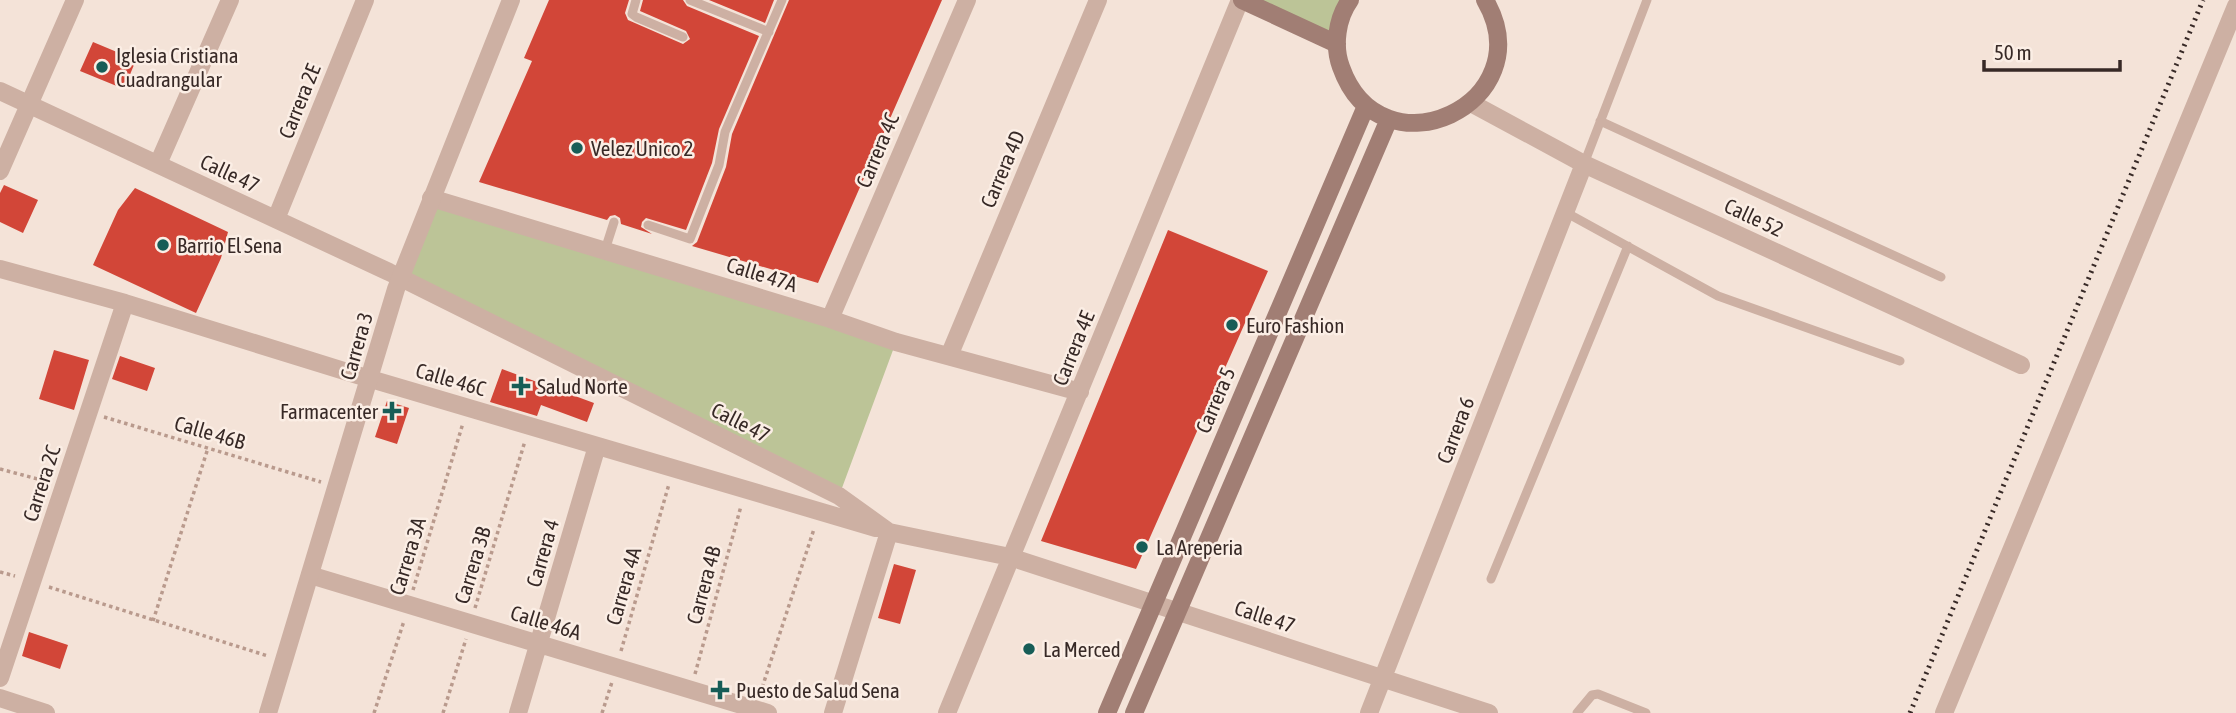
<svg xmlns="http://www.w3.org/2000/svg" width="2236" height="713" font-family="'Asap Condensed',sans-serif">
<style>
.green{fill:#bcc497}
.building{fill:#d24638}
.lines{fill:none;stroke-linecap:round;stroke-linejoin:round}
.path{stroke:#b99a8d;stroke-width:3.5;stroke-dasharray:3.5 3.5;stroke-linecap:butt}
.service{stroke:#cdb0a3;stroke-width:9}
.minor{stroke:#cdb0a3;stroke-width:18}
.tertiary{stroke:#cdb0a3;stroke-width:18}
.secondary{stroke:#a17e74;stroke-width:18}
.rail{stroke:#372926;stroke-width:5;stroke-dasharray:2 5;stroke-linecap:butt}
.poi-dot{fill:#175d57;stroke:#fbeee5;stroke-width:2.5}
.labels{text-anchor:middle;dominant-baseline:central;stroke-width:5;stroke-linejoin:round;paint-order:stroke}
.poi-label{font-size:21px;fill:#372926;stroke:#fbeee5;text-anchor:start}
.street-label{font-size:21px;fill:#372926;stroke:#fbeee5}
</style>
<rect width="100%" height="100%" fill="#f4e3d8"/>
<path class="green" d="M1242,0H1350L1337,44Z
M431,198L896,342L839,496L400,277Z"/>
<path class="building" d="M549,0H629L625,13L628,20L683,44L690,39L686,31L640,11L643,0H683L687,6L759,36L719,129L712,163L686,230L646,218L642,222L641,227L652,234L621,224L620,218L615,215L610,216L607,220L479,182L532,61L524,58Z
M709,0H774L765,23Z
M789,0H942L818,283L692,246L697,242L726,167L732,134Z
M93,42L136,60L124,89L80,71Z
M4,185L38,200L23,233L0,222V193Z
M135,188L228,232L221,258L196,313L93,265L118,210Z
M1168,230L1268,271L1136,569L1041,541Z
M54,350L89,360L74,410L39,399Z
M120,356L155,368L147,391L112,379Z
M502,369L594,403L587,422L541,405L537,416L490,402Z
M387,401L409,408L397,444L375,437Z
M894,564L916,570L900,624L878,618Z
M29,632L68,645L60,669L22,656Z"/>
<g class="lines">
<path class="path" d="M104,417L321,482
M0,469L49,482
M0,572L15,576
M49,587L268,656
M413,590L463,423
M475,608L525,441
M153,621L208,448
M621,651L669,484
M695,674L741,506
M760,694L814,529
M374,713L404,621
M443,713L466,639
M602,713L612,682"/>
<path class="service" d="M636,0L632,14L636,17L683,37
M690,0L769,32
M1600,121L1941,277
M1584,164L1647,0
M1565,212L1718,296L1900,361
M648,225L690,239L719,165L725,132L782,0
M605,250L614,222
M1491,579L1628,246
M1577,713L1592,695L1598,694L1646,713"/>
<path class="minor" d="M0,91L389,272L839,496L889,532L1010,557L1489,713
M1471,103L1584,164L2021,365
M158,164L230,0
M0,171L75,0
M431,198L830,319L896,342L1080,392
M276,219L365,0
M0,269L125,303L357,375L876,528
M830,319L967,0
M949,356L1098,0
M310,575L768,713
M0,678L125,303
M0,698L46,713
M518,713L597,446
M833,713L889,532
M947,713L1240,0
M1369,713L1584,164
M1944,713L2236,6"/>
<path class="tertiary" d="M268,713L396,289L511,0"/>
<path class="secondary" d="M1242,0L1337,44
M1350,0C1337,18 1333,46 1341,67C1381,180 1545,103 1485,0
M1107,713L1366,106
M1134,713L1389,119"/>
<path class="rail" d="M1910,713L2203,0"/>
</g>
<g class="poi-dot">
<circle cx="102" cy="67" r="7"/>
<circle cx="577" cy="148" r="7"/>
<circle cx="163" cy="245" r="7"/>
<circle cx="1232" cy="325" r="7"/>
<path d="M517.5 375.5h7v7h7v7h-7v7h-7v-7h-7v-7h7z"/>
<path d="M388.5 400.5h7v7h7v7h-7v7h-7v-7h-7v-7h7z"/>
<circle cx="1142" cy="547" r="7"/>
<circle cx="1029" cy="649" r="7"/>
<path d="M716.5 679.5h7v7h7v7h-7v7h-7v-7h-7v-7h7z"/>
</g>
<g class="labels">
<g class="poi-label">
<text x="116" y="55">Iglesia Cristiana<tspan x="116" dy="24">Cuadrangular</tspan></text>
<text x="591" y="148">Velez Unico 2</text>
<text x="177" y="245">Barrio El Sena</text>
<text x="1246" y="325">Euro Fashion</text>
<text x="537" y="386">Salud Norte</text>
<text x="378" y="411" text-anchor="end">Farmacenter</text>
<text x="1156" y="547">La Areperia</text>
<text x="1043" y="649">La Merced</text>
<text x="736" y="690">Puesto de Salud Sena</text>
</g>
<g class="street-label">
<text transform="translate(299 101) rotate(-68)">Carrera 2E</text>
<text transform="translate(877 150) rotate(-67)">Carrera 4C</text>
<text transform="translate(1002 169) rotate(-67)">Carrera 4D</text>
<text transform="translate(230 173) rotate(25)">Calle 47</text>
<text transform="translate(1754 217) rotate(25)">Calle 52</text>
<text transform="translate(762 274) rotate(17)">Calle 47A</text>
<text transform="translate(356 346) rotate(-74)">Carrera 3</text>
<text transform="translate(1073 348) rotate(-68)">Carrera 4E</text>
<text transform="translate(451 379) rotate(16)">Calle 46C</text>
<text transform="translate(1215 400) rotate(-67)">Carrera 5</text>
<text transform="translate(741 422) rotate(27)">Calle 47</text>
<text transform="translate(1455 430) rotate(-69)">Carrera 6</text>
<text transform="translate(210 432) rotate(16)">Calle 46B</text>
<text transform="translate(41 483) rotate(-72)">Carrera 2C</text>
<text transform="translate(542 553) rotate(-74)">Carrera 4</text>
<text transform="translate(407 556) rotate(-73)">Carrera 3A</text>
<text transform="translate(472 565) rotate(-73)">Carrera 3B</text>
<text transform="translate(703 585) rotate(-75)">Carrera 4B</text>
<text transform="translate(623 586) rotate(-74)">Carrera 4A</text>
<text transform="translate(1265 616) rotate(18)">Calle 47</text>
<text transform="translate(546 622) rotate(17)">Calle 46A</text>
</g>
</g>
<path d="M1984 60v10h136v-10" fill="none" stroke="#372926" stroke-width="3.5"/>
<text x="1994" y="60" font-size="21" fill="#372926" stroke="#fbeee5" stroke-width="5" paint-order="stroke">50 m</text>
</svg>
